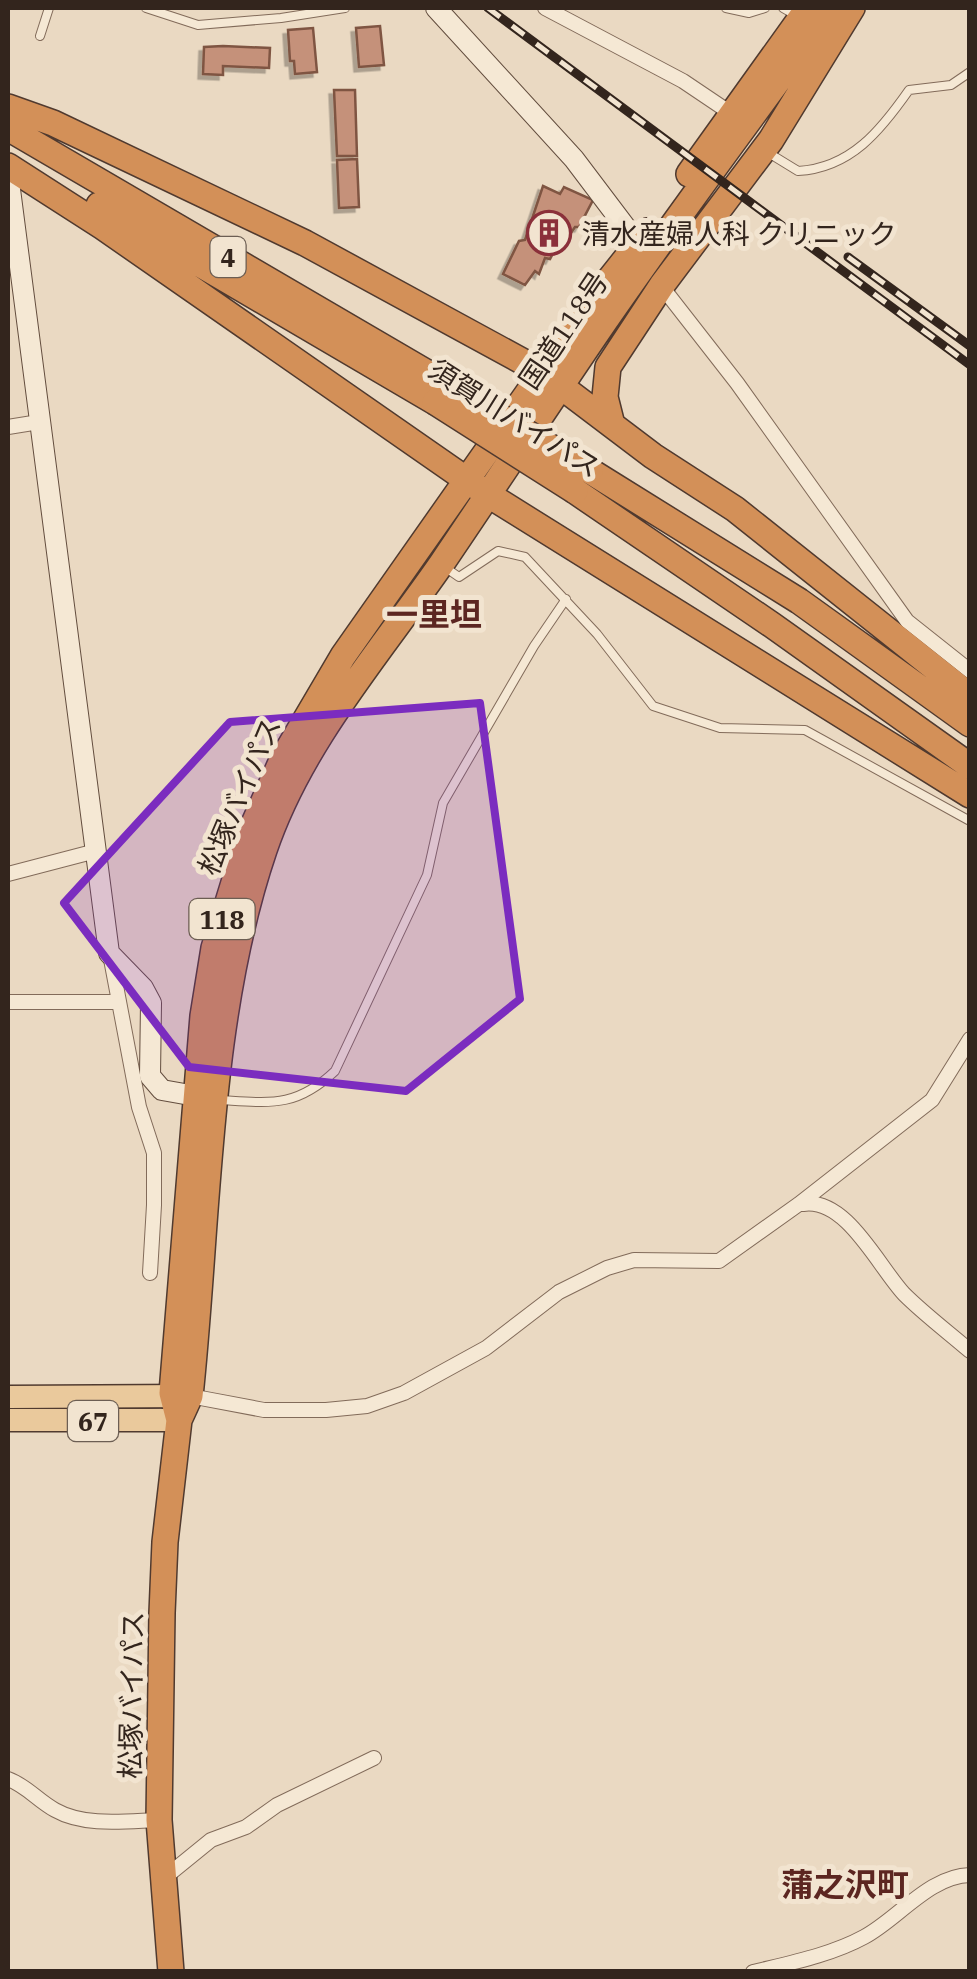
<svg xmlns="http://www.w3.org/2000/svg" width="977" height="1979" font-family="'IBM Plex Serif','Noto Sans JP',serif">
<style>
.building{fill:#c5917a;stroke:#7f5442;stroke-width:2.5;filter:url(#shadow)}
.lines{fill:none;stroke-linecap:round;stroke-linejoin:round}
.lane-casing{stroke:#826b5a;stroke-width:10}
.street-casing{stroke:#826b5a;stroke-width:16}
.secondary-casing{stroke:#634d3e;stroke-width:22}
.primary-casing{stroke:#503a2f;stroke-width:25}
.highway-casing{stroke:#503a2f;stroke-width:28}
.lane{stroke:#f5e8d4;stroke-width:8}
.street{stroke:#f5e8d4;stroke-width:14}
.secondary{stroke:#f5e8d4;stroke-width:20}
.primary{stroke:#eac99c;stroke-width:22}
.highway{stroke:#d39058;stroke-width:25}
.rail-casing{stroke:#33251d;stroke-width:9}
.rail{stroke:#f2e4d0;stroke-width:5;stroke-dasharray:15;stroke-linecap:butt}
.highway-bridge-casing{stroke:#503a2f;stroke-width:28;stroke-linecap:butt}
.highway-bridge{stroke:#d39058;stroke-width:25}
.marked{fill:#7b2cbf;fill-opacity:0.2;stroke:#7b2cbf;stroke-width:8;stroke-linejoin:round}
.labels{text-anchor:middle;dominant-baseline:central;stroke-width:10;stroke-linejoin:round;paint-order:stroke}
.shield{fill:#f2e4d0;stroke:#6c5e53;stroke-width:2.5}
.shield-label{font-size:25px;font-weight:bold;fill:#33251d}
.poi-label{font-size:28px;fill:#33251d;stroke:#f2e4d0;text-anchor:start}
.street-label{font-size:28px;fill:#33251d;stroke:#f2e4d0}
.quarter-label{font-size:32px;font-weight:bold;fill:#5c2621;stroke:#f2e4d0}
</style>
<defs>
<filter id="shadow"><feDropShadow dx="-4.5" dy="4.5" stdDeviation="0" flood-color="#0004"/></filter>
</defs>
<rect width="100%" height="100%" fill="#ead9c2"/>
<path class="building" d="M380,26L384,65L359,67L356,28Z
M313,28L317,72L295,74L294,61H290L288,30Z
M223,46L270,48L269,68L223,66V75L203,74L204,47Z
M334,90H355L357,156H337Z
M357,159L359,207L339,208L337,160Z
M543,186L560,194L564,187L593,200L579,227H575L566,240H560L550,259L545,258L539,274L535,271L525,285L503,274L519,241L525,240Z"/>
<g class="lines">
<defs>
<path id="lane" d="M146,8L198,25L281,18L345,8
M726,8L749,13L765,8
M783,8L797,16
M40,36L49,8
M767,152L798,171C851,168 881,130 909,90L951,85L970,72
M446,568L459,577L498,551L525,557L597,634L653,706L720,728L805,730L970,821
M221,1100C270,1103 296,1108 335,1071L427,875L443,803L534,646L566,599"/>
<path id="street" d="M545,8L683,81L732,114
M659,283L737,383L907,621L970,671
M8,427L39,422
M8,874L96,851
M110,954L139,1107L154,1153V1205L150,1273
M8,1002H118
M803,1204C846,1197 878,1266 904,1294C924,1314 948,1332 970,1351
M190,1396L264,1410H326L367,1406L404,1393L486,1348L559,1292L607,1268L634,1260L719,1261L799,1204L932,1100L970,1039
M8,1779C27,1786 37,1800 55,1810C85,1827 127,1821 159,1820
M163,1879L211,1840L246,1827L277,1805L374,1758
M753,1972C790,1963 831,1955 864,1937C898,1919 929,1876 970,1875"/>
<path id="secondary" d="M436,8L574,159L639,245
M8,174L109,953L143,988L151,1003L150,1076L162,1090L207,1098"/>
<path id="primary" d="M8,1397L189,1396
M8,1420H179"/>
<path id="highway" d="M8,107L53,123L305,243L542,372L653,456L735,509L970,696
M8,128L448,385
M8,166L103,227L487,494L970,795
M689,174L808,8
M99,205L435,402
M612,425L605,397L608,367L662,285L771,140L852,8
M590,471L799,601L970,724
M575,491L772,625L970,766
M179,1420L172,1393L203,1016L214,948L248,837L283,758L343,656L594,299L648,231
M171,1972L159,1820L162,1613L165,1542L179,1420L190,1396C209,1218 206,1020 264,850C300,743 379,654 442,563C497,482 550,401 605,321C678,215 756,112 831,8"/>
</defs>
<use href="#lane" class="lane-casing"/>
<use href="#street" class="street-casing"/>
<use href="#secondary" class="secondary-casing"/>
<use href="#primary" class="primary-casing"/>
<use href="#highway" class="highway-casing"/>
<use href="#lane" class="lane"/>
<use href="#street" class="street"/>
<use href="#secondary" class="secondary"/>
<use href="#primary" class="primary"/>
<use href="#highway" class="highway"/>
<defs>
<path id="rail" d="M488,8L970,365
M848,257L970,346"/>
</defs>
<use href="#rail" class="rail-casing"/>
<use href="#rail" class="rail"/>
<defs>
<path id="highway-bridge" d="M448,385L590,471
M435,402L575,491"/>
</defs>
<use href="#highway-bridge" class="highway-bridge-casing"/>
<use href="#highway-bridge" class="highway-bridge"/>
</g>
<path class="marked" d="M480,703L520,999L406,1091L189,1067L64,903L230,722Z"/>
<defs>
<symbol id="building-ring" viewBox="-11 -11 22 22"><circle r="9.5" fill="#f2e4d0" stroke="#8b303a" stroke-width="1.5"/><path d="M-4-6H4V6H1V3H-1V6H-4ZM-2.5-4.3h1.7v1.8h-1.7ZM.8-4.3h1.7v1.8H.8ZM-2.5-1h1.7V.8h-1.7ZM.8-1h1.7V.8H.8Z" fill="#8b303a"/></symbol>
</defs>
<g fill-rule="evenodd">
<use href="#building-ring" x="524" y="208" width="50" height="50"/>
</g>
<g class="labels">
<g class="shield">
<rect x="210.5" y="237" width="35" height="40" rx="8"/>
<rect x="189.5" y="899" width="65" height="40" rx="8"/>
<rect x="68" y="1401" width="50" height="40" rx="8"/>
</g>
<g class="shield-label">
<text x="228" y="257">4</text>
<text x="222" y="919">118</text>
<text x="93" y="1421">67</text>
</g>
<g class="poi-label">
<text x="582" y="233">清水産婦人科 クリニック</text>
</g>
<g class="street-label">
<text transform="translate(563 330) rotate(-56)">国道118号</text>
<text transform="translate(515 418) rotate(32)">須賀川バイパス</text>
<text transform="translate(239 796) rotate(-67)">松塚バイパス</text>
<text transform="translate(131 1695) rotate(-89)">松塚バイパス</text>
</g>
<g class="quarter-label">
<text x="434" y="614">一里坦</text>
<text x="845" y="1884">蒲之沢町</text>
</g>
</g>
<rect width="977" height="1979" fill="none" stroke="#33251d" stroke-width="20"/>
</svg>
